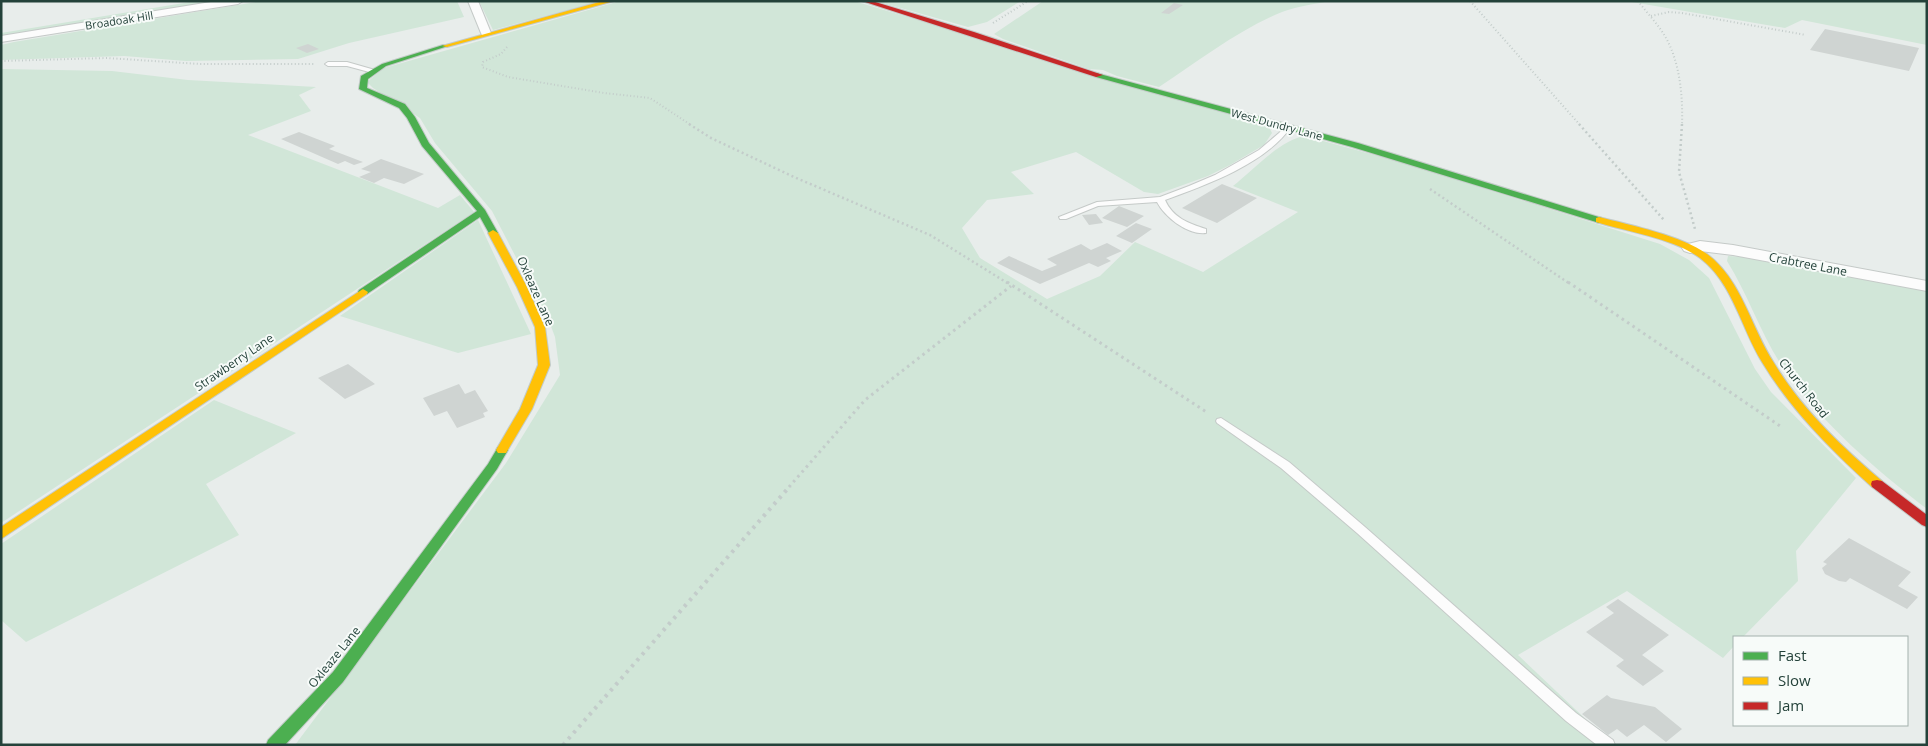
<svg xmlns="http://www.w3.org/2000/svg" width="1928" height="746" font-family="'Open Sans',sans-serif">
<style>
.green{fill:#d1e6d8}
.building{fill:#cfd4d2}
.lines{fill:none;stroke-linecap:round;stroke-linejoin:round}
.lane-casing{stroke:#c5cac8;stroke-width:2}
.street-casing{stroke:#c5cac8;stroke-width:2}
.fast-casing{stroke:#c3cbc8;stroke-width:2}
.slow-casing{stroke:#c3cbc8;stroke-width:2}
.jam-casing{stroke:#c3cbc8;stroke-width:2}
.path-far3{stroke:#c3ccca;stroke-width:2;stroke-dasharray:1 2.5;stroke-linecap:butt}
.path-far2{stroke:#c3ccca;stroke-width:2.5;stroke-dasharray:2 3;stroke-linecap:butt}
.path-far1{stroke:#c3ccca;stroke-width:3;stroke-dasharray:2.5 4;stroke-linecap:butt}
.path{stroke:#c3ccca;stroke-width:4;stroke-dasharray:3 5;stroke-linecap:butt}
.lane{fill:#fcfcfc;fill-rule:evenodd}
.street{fill:#fcfcfc;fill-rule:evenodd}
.fast{fill:#4caf50;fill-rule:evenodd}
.slow{fill:#ffc107;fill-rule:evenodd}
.jam{fill:#c62828;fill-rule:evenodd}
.labels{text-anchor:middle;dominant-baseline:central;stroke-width:4;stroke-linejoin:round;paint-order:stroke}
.far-street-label{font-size:11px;fill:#24423a;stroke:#f7fbf9}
.street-label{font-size:12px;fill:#24423a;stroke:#f7fbf9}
</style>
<rect width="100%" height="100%" fill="#e8edeb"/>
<path class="green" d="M196,1H222L1,36V33Z
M262,1H457L464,17L349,43L298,59L186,61L124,56L1,60V45L14,42Z
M479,1H601L493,30Z
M620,1H854L1268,125L1272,133L1264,145L1230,165L1208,176L1158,194L1144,192L1076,152L1011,172L1034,194L987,200L962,228L980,258L1047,299L1100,276L1135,242L1203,272L1298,212L1233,186C1252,171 1281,139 1305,136L1400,162L1660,244L1689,260L1709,278L1755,369L1771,392L1856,478L1796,551L1798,581L1743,637H1734V646L1723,658L1627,591L1518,655L1613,745H295L506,463L560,375L555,337L549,321L492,211L435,143L420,118L373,88L367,82L384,68Z
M876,1H1021L987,22L968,27Z
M1043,1H1331C1314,4 1298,6 1282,12C1238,30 1199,61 1159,87L1117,76L1103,70L1089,69L1003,39L994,34Z
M1626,1H1927V45L1802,20L1785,28Z
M1,69L112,71L188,80L316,87L299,95L311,111L248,135L438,208L460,195L474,212L1,523Z
M478,220L531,334L458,353L340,316Z
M1728,256L1744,257L1927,290V509C1875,469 1824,425 1786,372C1762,338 1749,296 1727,261Z
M214,400L296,433L206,484L239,535L26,642L1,620V544Z"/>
<path class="building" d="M1174,3L1183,5L1169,14L1161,13Z
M1825,29L1919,48L1913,62L1874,53L1913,62L1909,71L1810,50Z
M308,44L319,49L307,53L296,48Z
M299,132L335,146L329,149L363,162L354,165L345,161L338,164L281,139Z
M381,159L424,174L404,184L384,178L374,183L359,177L371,172L361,169Z
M1222,184L1257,198L1217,223L1182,208Z
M1119,206L1144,216L1127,227L1102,218Z
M1096,214L1103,223L1089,225L1082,215Z
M1136,223L1152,229L1132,243L1116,236Z
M1107,243L1122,251L1106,258L1111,261L1098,267L1089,263L1040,284L997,263L1009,256L1042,271L1057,265L1047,259L1081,244L1091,250Z
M348,364L375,384L345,399L318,378Z
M459,384L465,394L475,390L488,411L483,413L485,417L457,428L447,411L434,416L423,398Z
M1849,538L1911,572L1898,586L1918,597L1907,609L1850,578L1846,582L1839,581L1825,574L1822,568L1827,564L1823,562Z
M1618,599L1669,635L1642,655L1664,671L1643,686L1616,666L1624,660L1586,632L1614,613L1606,607Z
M1607,695L1611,698L1655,707L1682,729L1666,742L1644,725L1627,737L1617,729L1608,735L1582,714Z"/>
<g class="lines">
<defs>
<path id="lane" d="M347,62L375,70L376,71L373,73L347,66H328L325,64L328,62Z
M1286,126L1291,127C1265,164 1206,185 1165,200C1173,218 1188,223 1206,229V233C1187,235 1165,217 1157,202L1098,206L1066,219H1060L1059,217L1097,202L1160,197L1189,186L1215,175L1259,150L1279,133Z
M1221,418L1289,462L1365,527L1576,713L1613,740L1615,745H1597L1566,721L1357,533L1281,468L1217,423L1216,421L1217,419Z"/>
<path id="street" d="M217,1H243L238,4L1,42V36Z
M468,1H478L491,33L490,35H482L481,33Z
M1700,241L1733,245L1927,281V291L1733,255L1700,251L1690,253L1684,251L1682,248L1684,245Z"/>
<path id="fast" d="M443,45L448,46L386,66L368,79L367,88L405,104L415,117L429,143L485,210L498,233L493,236L490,235L480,217L367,294H359L358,292L359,290L477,211L422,146L407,118L399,108L359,89L361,76L382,64Z
M1096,73L1358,143L1602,218L1604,220L1599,223L1596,222L1352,147L1096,77Z
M502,446L506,447L508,450L497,469L343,682L285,745H266L268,740L333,672L488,464L498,447Z"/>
<path id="slow" d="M603,1H614L447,47L442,46Z
M1599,217C1630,225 1682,236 1707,254C1742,280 1751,328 1774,363C1802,409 1841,446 1882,481L1883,484L1882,487H1872C1831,450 1791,410 1762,362C1741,328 1733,283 1700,258C1673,238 1628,232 1596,222V218Z
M493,230L498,233L527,287L545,327L550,365L532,409L506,453H498L496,450L520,409L538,365L535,327L517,287L488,233Z
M363,289L368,292L367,294L1,539V527Z"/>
<path id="jam" d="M862,1H872L974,32L1103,75L1096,77Z
M1877,480L1882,481L1927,515V527L1922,525L1872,487L1871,484L1872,481Z"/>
</defs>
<use href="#lane" class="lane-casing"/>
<use href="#street" class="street-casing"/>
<use href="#fast" class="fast-casing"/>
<use href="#slow" class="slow-casing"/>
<use href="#jam" class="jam-casing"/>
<path class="path-far3" d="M1470,1L1580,125
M1638,1C1647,13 1659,25 1666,38C1680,63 1683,97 1682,125
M1651,16L1669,12L1682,13L1806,35
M993,23L1028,1
M507,47L501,54L483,62L482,67L508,77L604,93L650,98L691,125
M1,61L107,58L200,64H314"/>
<path class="path-far2" d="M689,124L711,138L794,177L930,235L1009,284
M1579,124L1664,220
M1682,124L1679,172L1695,229
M1430,189L1570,284"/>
<path class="path-far1" d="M1007,282L1208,413
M1568,282L1783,428
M789,487L865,400L1011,286"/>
<path class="path" d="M563,745L790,486"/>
<use href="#lane" class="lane"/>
<use href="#street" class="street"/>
<use href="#fast" class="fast"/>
<use href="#slow" class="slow"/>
<use href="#jam" class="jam"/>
</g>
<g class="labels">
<g class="far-street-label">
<text transform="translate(119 20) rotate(-9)">Broadoak Hill</text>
<text transform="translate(1277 124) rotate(15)">West Dundry Lane</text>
</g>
<g class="street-label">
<text transform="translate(1808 264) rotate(11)">Crabtree Lane</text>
<text transform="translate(536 291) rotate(66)">Oxleaze Lane</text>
<text transform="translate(234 362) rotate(-34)">Strawberry Lane</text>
<text transform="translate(1804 388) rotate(52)">Church Road</text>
<text transform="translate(334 657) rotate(-51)">Oxleaze Lane</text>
</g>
</g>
<rect width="1928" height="746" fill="none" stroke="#24423a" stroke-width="5"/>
<rect x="1733" y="636" width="175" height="90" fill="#f7fbf9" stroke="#a3b1ad"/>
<rect x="1743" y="652" width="25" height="8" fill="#4caf50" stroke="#a3b1ad"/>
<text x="1778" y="661" font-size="15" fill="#24423a">Fast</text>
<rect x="1743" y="677" width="25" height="8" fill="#ffc107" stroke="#a3b1ad"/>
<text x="1778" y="686" font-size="15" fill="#24423a">Slow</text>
<rect x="1743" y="702" width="25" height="8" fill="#c62828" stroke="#a3b1ad"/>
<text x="1778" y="711" font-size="15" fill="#24423a">Jam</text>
</svg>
